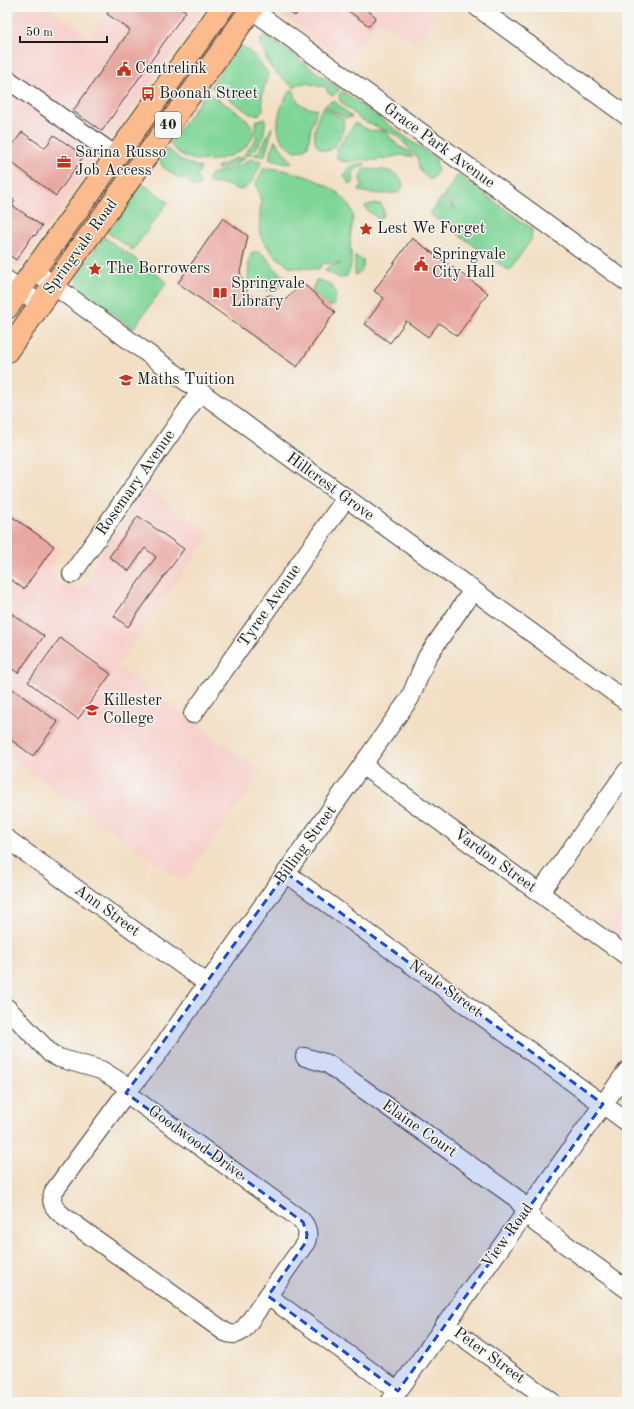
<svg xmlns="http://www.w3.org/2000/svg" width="634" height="1409" font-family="'Old Standard TT',serif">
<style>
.built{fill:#f7d0cc}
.green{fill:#7fd598;stroke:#4e785a}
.building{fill:#e9a7a2}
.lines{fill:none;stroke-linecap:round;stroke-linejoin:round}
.minor-casing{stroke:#3c3935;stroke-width:20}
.highway-casing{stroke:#3c3935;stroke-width:24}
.minor{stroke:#fff;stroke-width:18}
.highway{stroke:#fbbb8c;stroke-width:22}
.marked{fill:#1d4ed8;fill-opacity:0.2;stroke:#1d4ed8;stroke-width:3;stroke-dasharray:8 5;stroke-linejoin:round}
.labels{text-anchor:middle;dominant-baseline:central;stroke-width:3;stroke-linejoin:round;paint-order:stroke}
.shield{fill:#f6f6f2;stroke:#5d5d5c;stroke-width:1}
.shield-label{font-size:15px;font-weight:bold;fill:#1c1c1c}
.poi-label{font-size:16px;fill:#1c1c1c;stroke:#f6f6f2;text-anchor:start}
.street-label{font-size:16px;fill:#1c1c1c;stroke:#f6f6f2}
</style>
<rect width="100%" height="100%" fill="#f6f6f2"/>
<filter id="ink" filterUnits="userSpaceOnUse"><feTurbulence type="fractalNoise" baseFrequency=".025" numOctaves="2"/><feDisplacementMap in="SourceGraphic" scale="8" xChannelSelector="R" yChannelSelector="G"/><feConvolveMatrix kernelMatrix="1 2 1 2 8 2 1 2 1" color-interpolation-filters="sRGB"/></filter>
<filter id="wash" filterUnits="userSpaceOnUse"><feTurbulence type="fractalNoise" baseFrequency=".012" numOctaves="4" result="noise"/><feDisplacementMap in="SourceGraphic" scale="16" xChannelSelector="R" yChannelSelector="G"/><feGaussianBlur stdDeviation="0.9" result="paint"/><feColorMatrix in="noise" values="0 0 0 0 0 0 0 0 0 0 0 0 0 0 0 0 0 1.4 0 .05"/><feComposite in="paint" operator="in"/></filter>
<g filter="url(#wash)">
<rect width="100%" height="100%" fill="#f2dfc4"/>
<path class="built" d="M20,7H48L89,36L110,7H205L19,267H11L7,264V25Z
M272,7H443L414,42L377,22L347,62Z
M146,489L210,534L117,666L262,772L183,882L7,755V509L61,549L54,560L51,569L53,578L60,585L80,589L89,582L93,574L94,562Z
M627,901V943L607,928Z"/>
<path class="green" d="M265,35L340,89L333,96L331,95L328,93L326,87L320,86V87L307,83L297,84L295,88C285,80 273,73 267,61C265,55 265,51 260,47L261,39Z
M240,44L256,57L268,74L262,95L263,111L259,115L250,114L213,87H210Z
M292,89L294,91C297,105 304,108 317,109L311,128L308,146L303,150L296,151C268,141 277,106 292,89Z
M342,91L436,159L438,171L431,180C422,175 418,170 418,158L398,136L360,119L340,101L339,94Z
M205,94H209C221,102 244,114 251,125C267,151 192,180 170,143Z
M333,100L352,117L346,118L332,110L323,107Z
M322,109L332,112L343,119C346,131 339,141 331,150C307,154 314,122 322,109Z
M265,118C266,134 261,144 250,155H244L256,139V121Z
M355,123L371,131L379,130L386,132L398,146L410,152L413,157L401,155L377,160H357L348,162L340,161L337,157L336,150Z
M272,127L269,142L264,157L254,155L261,149Z
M275,140L292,163L290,164L269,158Z
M166,148L184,162L201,168L196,176L200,182L199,187H194L186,179L177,177L163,167L158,159Z
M236,158H245L236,164L218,169L217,167Z
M251,159L262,161C257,170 250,194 236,189C225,184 225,183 212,184L209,181L208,178L211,174L241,165Z
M358,163L366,164L354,170L352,177L354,182L349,184L344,175L348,168Z
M264,168C288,167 352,187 353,217C353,225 350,233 350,241C351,254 354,266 346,277L340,278L324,270L330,266L341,264L323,263L319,269L290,267L274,255L263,241L259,229L261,201L256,183Z
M363,169C378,170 400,167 403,186L399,192C385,195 373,194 359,191L360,187L363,188L360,180Z
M458,175L532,229L531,240L509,271L430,214L442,197L456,210L447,198L443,196Z
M141,183L168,202L133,250L107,232Z
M372,204H381L384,212L382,217L378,219L366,209L365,206Z
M104,237L124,251L122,254L124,255L126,252L145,266L143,269L145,271L148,268L167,282L133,329L78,289L76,277Z
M255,252H260C267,257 272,265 278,272C281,275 286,276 290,279L274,292L255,286L248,280L249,260L251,254Z
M355,256L363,260C364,267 362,272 355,275Z
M316,280C333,282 339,290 334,306H328L312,291Z"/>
<g id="blocks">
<path class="building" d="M111,7H179L186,11L102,131L73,111L130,30L107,14Z
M282,7H302L295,16Z
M343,7H363L376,17L369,26Z
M22,132L45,148L54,135L84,156L56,196L7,159V153Z
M7,195L15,201L12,205L42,226L35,236L33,235L16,260L9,255L7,257Z
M223,218L248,236L240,272L248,295L258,299L270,295L284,301L301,285L306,286L335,312L297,367L178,283Z
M412,238L488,293L457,336L439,323L428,337L406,321L390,343L365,324L384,298L374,291Z
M7,513L54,546L24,589L7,577Z
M138,516L184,549L128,627L114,616L156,557L145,548L129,571L109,557Z
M12,614L44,636L18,673L7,665V621Z
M60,638L111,674L78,719L28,682Z
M7,685L58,722L33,756L7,737Z"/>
</g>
</g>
<g filter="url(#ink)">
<use href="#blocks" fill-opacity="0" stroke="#3c3935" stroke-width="1"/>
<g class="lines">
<defs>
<path id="minor" d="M477,7L627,116
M251,9L627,282
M7,79L116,156
M34,271L627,702
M7,280L40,304
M72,574L200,392
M193,714L346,498
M363,766L627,956
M7,839L207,983
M286,873L627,1122
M540,893L627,771
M7,1008L50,1053L59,1058L101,1070L130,1088
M305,1057L328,1064L516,1198L536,1223L627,1289
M126,1093L300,1219C307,1225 309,1234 306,1242L244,1329C238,1335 233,1336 225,1332L63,1216C54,1208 49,1203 54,1191Z
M126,1093L156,1056L400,712L410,698L427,657L473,590
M268,1296L398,1391
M445,1324L552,1402
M390,1402L627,1071"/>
<path id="highway" d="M7,308L223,7
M7,351L253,7"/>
</defs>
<use href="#minor" class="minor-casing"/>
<use href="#highway" class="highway-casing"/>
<use href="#minor" class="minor"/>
<use href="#highway" class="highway"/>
</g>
</g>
<path class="marked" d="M286,873L603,1104L398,1391L268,1296L306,1242L307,1234L303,1222L126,1093Z"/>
<defs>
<symbol id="civic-bare" viewBox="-9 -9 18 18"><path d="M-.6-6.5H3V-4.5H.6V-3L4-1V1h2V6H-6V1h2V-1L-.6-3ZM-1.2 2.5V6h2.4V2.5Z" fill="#c8321e" stroke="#f6f6f2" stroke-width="2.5" paint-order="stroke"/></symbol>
<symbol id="bus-bare" viewBox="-9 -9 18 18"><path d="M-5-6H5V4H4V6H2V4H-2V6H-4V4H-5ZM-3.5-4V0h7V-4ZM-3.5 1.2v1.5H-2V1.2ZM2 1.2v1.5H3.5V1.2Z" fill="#c8321e" stroke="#f6f6f2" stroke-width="2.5" paint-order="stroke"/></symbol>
<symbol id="office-bare" viewBox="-9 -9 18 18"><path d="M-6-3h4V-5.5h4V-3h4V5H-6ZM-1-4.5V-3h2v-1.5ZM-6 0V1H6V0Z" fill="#c8321e" stroke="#f6f6f2" stroke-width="2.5" paint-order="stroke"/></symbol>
<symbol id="sight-bare" viewBox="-9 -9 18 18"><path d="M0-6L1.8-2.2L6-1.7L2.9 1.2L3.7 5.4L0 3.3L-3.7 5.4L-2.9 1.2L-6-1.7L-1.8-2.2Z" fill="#c8321e" stroke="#f6f6f2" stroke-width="2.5" paint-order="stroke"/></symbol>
<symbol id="library-bare" viewBox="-9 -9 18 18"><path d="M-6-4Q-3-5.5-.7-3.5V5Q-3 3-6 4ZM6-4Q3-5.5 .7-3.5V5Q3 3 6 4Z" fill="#c8321e" stroke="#f6f6f2" stroke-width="2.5" paint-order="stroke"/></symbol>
<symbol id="university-bare" viewBox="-9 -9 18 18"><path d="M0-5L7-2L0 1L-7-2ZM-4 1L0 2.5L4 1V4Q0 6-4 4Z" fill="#c8321e" stroke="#f6f6f2" stroke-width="2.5" paint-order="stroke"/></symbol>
<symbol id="school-bare" viewBox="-9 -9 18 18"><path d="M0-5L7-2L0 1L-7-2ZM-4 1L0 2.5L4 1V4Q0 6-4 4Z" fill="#c8321e" stroke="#f6f6f2" stroke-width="2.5" paint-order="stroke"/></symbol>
</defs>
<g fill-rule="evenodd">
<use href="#civic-bare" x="114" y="59" width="20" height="20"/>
<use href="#bus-bare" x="138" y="84" width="20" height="20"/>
<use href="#office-bare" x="54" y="152" width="20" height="20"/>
<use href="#sight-bare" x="356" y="219" width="20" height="20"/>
<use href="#civic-bare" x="411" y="254" width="20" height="20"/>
<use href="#sight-bare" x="85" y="259" width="20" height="20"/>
<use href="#library-bare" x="210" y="283" width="20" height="20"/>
<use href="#university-bare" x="116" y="370" width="20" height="20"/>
<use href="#school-bare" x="82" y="700" width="20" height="20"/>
</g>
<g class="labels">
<rect class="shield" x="155" y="112" width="26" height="26" rx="3"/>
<g class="shield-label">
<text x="168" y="125">40</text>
</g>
<g class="poi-label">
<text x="135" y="69">Centrelink</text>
<text x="159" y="94">Boonah Street</text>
<text x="75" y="153">Sarina Russo<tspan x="75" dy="18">Job Access</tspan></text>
<text x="377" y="229">Lest We Forget</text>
<text x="432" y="255">Springvale<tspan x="432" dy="18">City Hall</tspan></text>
<text x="106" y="269">The Borrowers</text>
<text x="231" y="284">Springvale<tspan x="231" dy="18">Library</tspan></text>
<text x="137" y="380">Maths Tuition</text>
<text x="103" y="701">Killester<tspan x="103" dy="18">College</tspan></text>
</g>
<g class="street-label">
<text transform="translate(439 146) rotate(36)">Grace Park Avenue</text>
<text transform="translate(81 247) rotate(-54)">Springvale Road</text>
<text transform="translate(136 483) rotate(-55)">Rosemary Avenue</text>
<text transform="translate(330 487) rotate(36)">Hillcrest Grove</text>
<text transform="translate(270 606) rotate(-55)">Tyree Avenue</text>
<text transform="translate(306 845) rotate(-54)">Billing Street</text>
<text transform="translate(495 861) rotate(36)">Vardon Street</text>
<text transform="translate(107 911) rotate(36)">Ann Street</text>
<text transform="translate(445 989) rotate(36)">Neale Street</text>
<text transform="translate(419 1129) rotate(35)">Elaine Court</text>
<text transform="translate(196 1143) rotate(36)">Goodwood Drive</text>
<text transform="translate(508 1236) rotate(-54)">View Road</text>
<text transform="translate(489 1356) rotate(36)">Peter Street</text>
</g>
</g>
<rect width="634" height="1409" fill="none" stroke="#f6f6f2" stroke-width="24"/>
<path d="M20 36v6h87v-6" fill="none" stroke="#1c1c1c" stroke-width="2"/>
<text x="26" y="36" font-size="12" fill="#1c1c1c" stroke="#f6f6f2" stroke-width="3" paint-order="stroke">50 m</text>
</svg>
